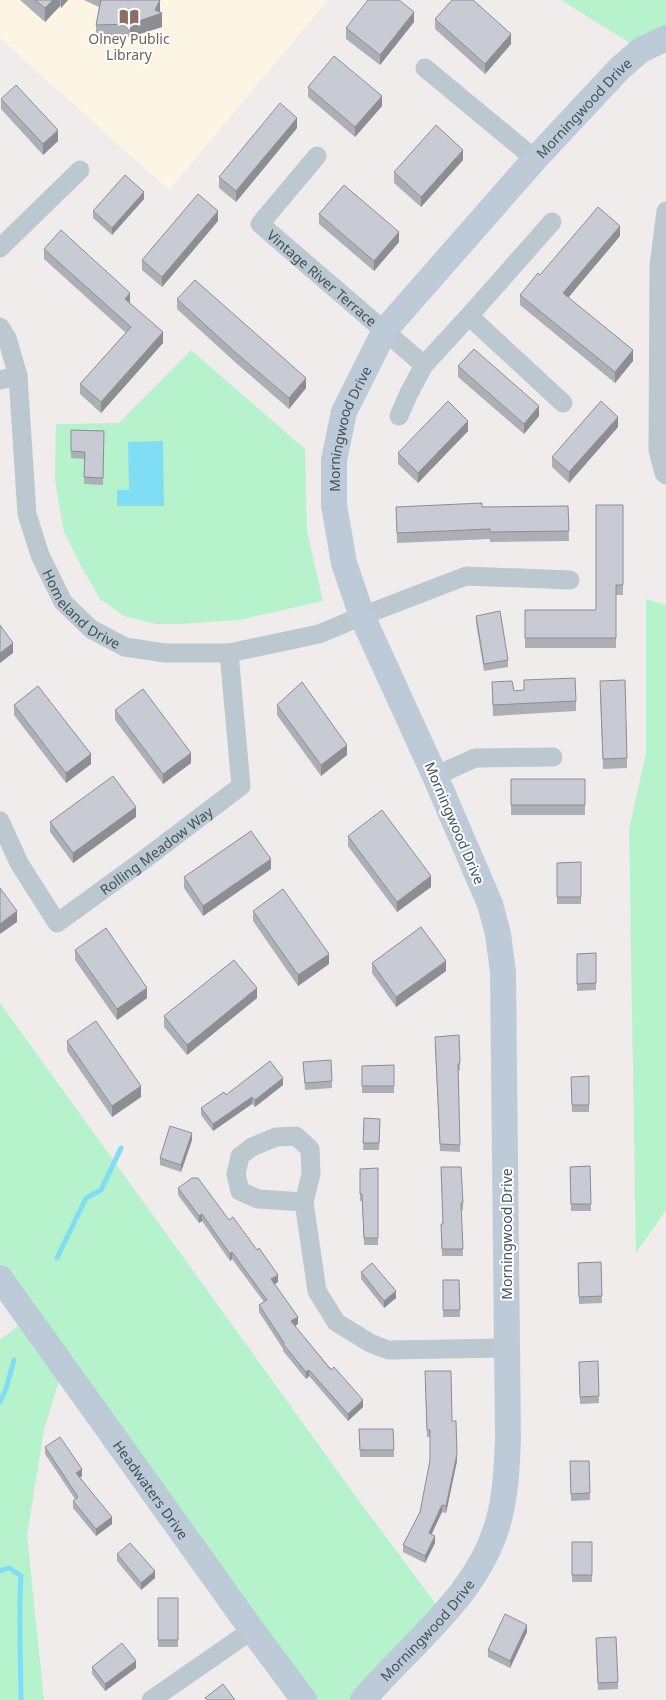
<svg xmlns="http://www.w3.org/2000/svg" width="666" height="1700" font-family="'Noto Sans',sans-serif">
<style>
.commercial{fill:#fdf5e3}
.green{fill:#b6f2cb}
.water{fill:#7fdef3}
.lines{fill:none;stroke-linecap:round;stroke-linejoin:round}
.stream{stroke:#7fdef3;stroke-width:5}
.street{stroke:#bbc8d0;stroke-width:19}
.secondary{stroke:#bdcbd8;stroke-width:26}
.wall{fill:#acafb5}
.shaded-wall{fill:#8c8e94}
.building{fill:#c8cbd3;stroke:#8c8e94}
.labels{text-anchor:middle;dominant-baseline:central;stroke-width:4;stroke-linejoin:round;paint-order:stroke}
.education-label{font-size:14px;fill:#785e54;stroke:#fff}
.street-label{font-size:14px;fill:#43515b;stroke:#fff}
</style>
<rect width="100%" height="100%" fill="#f0ecec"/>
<path class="commercial" d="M0,0H328L169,190L0,38Z"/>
<path class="green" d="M561,0H666V38L641,50Z
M191,350L305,449L307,531L323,601L239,620L179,624H156L124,616L100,599L81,566L64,532L55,481L56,424L119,423Z
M646,599L666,605V1210L636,1253L629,829L646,753Z
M0,1003L354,1494L444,1615L363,1700H304L63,1367L44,1430L27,1535L44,1700H0V1340L28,1318L0,1278Z"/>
<path class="water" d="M163,441L164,506H117V490H129L128,442Z"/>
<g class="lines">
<path class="stream" d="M57,1258L86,1198L101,1190L121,1148
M0,1402L6,1389L14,1360
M0,1571L9,1568L21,1576C18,1618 21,1659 21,1700"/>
<g class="street">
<path d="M425,68L535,159"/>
<path id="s1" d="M317,156L260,224L424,365L469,316L563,403"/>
<path d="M666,211L659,266L658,450L664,473L666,475"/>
<path d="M0,248L80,170"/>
<path d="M469,316L552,222"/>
<path id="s2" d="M0,327L7,338L18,376L27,514L40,555L63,602L91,629L125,647L165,653H229L319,634L362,616L466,576L570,580"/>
<path d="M0,380L18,376"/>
<path d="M399,416L409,393L424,365"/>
<path d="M435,776L475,758L553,757"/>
<path id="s3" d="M0,821L19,863L57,923L145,859L241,786L229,653"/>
<path d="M304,1202L258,1199L240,1191L236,1174L240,1156L252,1147L276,1137L296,1136L310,1149L311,1174L304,1202L317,1291L336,1322L370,1343L388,1350L507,1348"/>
<path d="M151,1700L252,1630"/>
</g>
<g class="secondary">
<path id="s4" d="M0,1278L252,1630L304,1700"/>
<path id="s5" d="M363,1700C412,1642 482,1593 500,1515C506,1490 507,1464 508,1439L503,972L498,934L490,904L435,776L362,616L344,563L334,505V460L344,412L385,330L535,159L620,68L641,50L666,38"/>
</g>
</g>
<path class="wall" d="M20,0H68L61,8L60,6L45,22Z
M84,0H160V12L162,27L130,37L96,39V25L99,7Z
M435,19L511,44L485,74L435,29Z
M414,22L380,65L346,39V28Z
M308,87L382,106L355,137L308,97Z
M1,99L58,141L43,155L1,109Z
M297,128L236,202L219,188V177Z
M463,160L421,207L394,183V172Z
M144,199L112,235L93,218V211Z
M319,214L399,242L374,271L319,224Z
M218,221L162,287L142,270V260Z
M620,236L568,297L633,361L615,383L520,305V295L540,275Z
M44,249L130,303L163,343L101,413L80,394V384L126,333L44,259Z
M177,299L306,388L289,409L236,363L177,309Z
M458,366L539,416L524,434L458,377Z
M618,427L569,483L552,467V457Z
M71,430L104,431L103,485L84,484V459L71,458Z
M468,431L418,483L398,464V453Z
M623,505V595H616V648H525V610H596Z
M568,506L569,541L490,542V539L397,543L396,507H482Z
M476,616L508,660V667L484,671L476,623Z
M492,682L514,691L576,701V711L493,716Z
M600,691L627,758V768L603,769Z
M14,705L91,764L66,783L14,715Z
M277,705L347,755L321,776L277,715Z
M115,710L191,763L163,784L115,720Z
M511,779H585V815H511Z
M136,817L73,863L50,832V822Z
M348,836L431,887L397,912L348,846Z
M581,862V904H557V863Z
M271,869L203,916L184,888V877Z
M253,911L329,964L298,986L253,921Z
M75,950L147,998L117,1020L75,960Z
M596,953V990L577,991V954Z
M372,963L446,971L396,1007L372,973Z
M257,998L187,1055L164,1027V1016Z
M67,1041L141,1097L112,1117L67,1051Z
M435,1044L460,1063V1070L458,1071L460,1152L440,1151Z
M303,1062L332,1081V1088L305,1090Z
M394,1065V1093H362V1066Z
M589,1076V1112H572L571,1077Z
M283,1085L255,1107L252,1104L213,1131L201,1115V1108L226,1095Z
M364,1118L380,1119L379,1150H363Z
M192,1140L181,1172L160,1165V1158Z
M590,1166L591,1211H571L570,1167Z
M441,1167L463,1203V1210H461L463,1256H442L441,1224H443Z
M378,1168V1245H364L362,1201H360V1169Z
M178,1188L229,1220L278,1282L275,1284L298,1324L295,1326L363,1407L348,1421L309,1376L306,1379L283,1351V1349L259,1312V1305L264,1302L232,1259L230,1261L202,1221L199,1223L178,1195Z
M601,1262L602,1303L579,1304L578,1263Z
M361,1272L396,1298L384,1308L361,1279Z
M443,1280H459L460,1317H443Z
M598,1361L599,1403L580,1404L579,1362Z
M425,1371L452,1421L457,1461L446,1513L442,1512L431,1534L435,1543L425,1563L403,1552V1545L420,1512L430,1461V1437H427Z
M359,1429H393L394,1457H360Z
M45,1447L82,1476L80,1477L112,1524L96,1536L73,1508V1501L75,1499L45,1454Z
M570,1461H589L590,1500L571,1501Z
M572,1542H592V1582H572Z
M117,1554L155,1578L141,1590L117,1561Z
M158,1598H178V1647H158Z
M527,1632L510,1668L488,1657V1650Z
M596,1645L618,1682V1689L598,1690Z
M92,1667L136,1668L105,1691L92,1674Z"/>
<path class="shaded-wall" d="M53,0H60V6L45,22V8Z
M61,0H68L61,8Z
M156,0H160V12L159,15L162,13V27L130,37V24Z
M414,12V22L380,65V55Z
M511,34V44L485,74V64Z
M382,96V106L355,137V127Z
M297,118V128L236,202V191Z
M58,130V141L43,155V144Z
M463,150V160L421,207V197Z
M144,192V199L112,235V228Z
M218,211V221L162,287V277Z
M620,226V236L563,304V293Z
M399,232V242L374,271V261Z
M130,293V303L125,299Z
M163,332V343L101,413V402Z
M633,350V361L615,383V372Z
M306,378V388L289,409V398Z
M539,406V416L524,434V424Z
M618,417V427L569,483V472Z
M468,421V431L418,483V473Z
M13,643V653L0,663V653Z
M347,745V755L321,776V765Z
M191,753V763L163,784V774Z
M91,754V764L66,783V773Z
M136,807V817L73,863V853Z
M271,859V869L203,916V906Z
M431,876V887L397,912V902Z
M17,911V922L0,934V924Z
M329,954V964L298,986V975Z
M446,961V971L396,1007V997Z
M147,988V998L117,1020V1009Z
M257,988V998L187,1055V1045Z
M283,1078V1085L255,1107V1100Z
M141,1086V1097L112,1117V1106Z
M252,1097V1104L213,1131V1124Z
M192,1133V1140L181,1172V1165Z
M202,1214V1221L199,1223V1216Z
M232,1252V1259L230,1261V1254Z
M278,1275V1282L271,1286V1279Z
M396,1291V1298L384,1308V1301Z
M298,1317V1324L291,1328V1321Z
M309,1370V1376L306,1379V1372Z
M363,1400V1407L348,1421V1414Z
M457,1454V1461L446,1513V1506Z
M82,1469V1476L76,1480V1473Z
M442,1505V1512L429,1540V1533Z
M112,1517V1524L96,1536V1529Z
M435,1536V1543L425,1563V1556Z
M155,1571V1578L141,1590V1583Z
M527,1625V1632L510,1668V1661Z
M136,1661V1668L105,1691V1684Z"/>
<path class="building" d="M35,0H53L45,8Z
M101,0H160L155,10L162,13L130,24L96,25Z
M368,0H399L414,12L380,55L346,28Z
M452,0H473L511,34L485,64L435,19Z
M334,56L382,96L355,127L308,87Z
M16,85L58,130L43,144L1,99Z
M280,103L297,118L236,191L219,177Z
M436,125L463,150L421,197L394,172Z
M125,175L144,192L112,228L93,211Z
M344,185L399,232L374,261L319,214Z
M198,194L218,211L162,277L142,260Z
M598,207L620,226L563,293L633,350L615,372L520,295L538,273L540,275Z
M61,230L130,293L125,299L163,332L101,402L80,384L131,327L44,249Z
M195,280L306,378L289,398L236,353L177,299Z
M474,349L539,406L524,424L458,366Z
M448,401L468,421L418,473L398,453Z
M601,401L618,417L569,472L552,457Z
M71,430L104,431L103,478L84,477L85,452L71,451Z
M482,503V507L568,506L569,531L490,532V529L397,533L396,507Z
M596,505H623V585H616V638H525V610H596Z
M500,611L508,660L484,664L476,616Z
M0,625L13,643L0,653Z
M575,678L576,701L493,705L492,682L512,681L514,691L524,690V680Z
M625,680L627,758L603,759L600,681Z
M302,682L347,745L321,765L277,705Z
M38,686L91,754L66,773L14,705Z
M143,689L191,753L163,774L115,710Z
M113,776L136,807L73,853L50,822Z
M511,779H585V805H511Z
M382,810L431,876L397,902L348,836Z
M251,831L271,859L203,906L184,877Z
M581,862V897H557V863Z
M0,888L17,911L0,924Z
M283,889L329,954L298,975L253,911Z
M421,927L446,961L396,997L372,963Z
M106,928L147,988L117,1009L75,950Z
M596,953V983L577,984V954Z
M234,960L257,988L187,1045L164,1016Z
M96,1021L141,1086L112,1106L67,1041Z
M459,1035L460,1063L458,1064L460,1145L440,1144L435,1037Z
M331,1060L332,1081L305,1083L303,1062Z
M270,1061L283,1078L255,1100L252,1097L213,1124L201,1108L224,1092L226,1095Z
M394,1065V1086H362V1066Z
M589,1076V1105H572L571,1077Z
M364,1118L380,1119L379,1143H363Z
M170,1126L192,1133L181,1165L160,1158Z
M590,1166L591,1204H571L570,1167Z
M441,1167H461L463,1203H461L463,1249H442L441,1224H443Z
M378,1168V1238H364L362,1194H360V1169Z
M192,1178H198L229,1220L233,1217L257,1250L259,1248L278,1275L271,1279L298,1317L291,1321L331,1370L334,1367L363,1400L348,1414L309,1370L306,1372L283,1344L284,1343L259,1305L267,1300L232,1252L230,1254L202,1214L199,1216L178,1188Z
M601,1262L602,1296L579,1297L578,1263Z
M372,1263L396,1291L384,1301L361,1272Z
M443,1280H459L460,1310H443Z
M598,1361L599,1396L580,1397L579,1362Z
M425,1371H451L452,1421H456L457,1454L446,1506L442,1505L429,1533L435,1536L425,1556L403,1545L420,1512L430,1460V1430H427Z
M359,1429H393L394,1450H360Z
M60,1437L82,1469L76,1473L112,1517L96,1529L73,1501L78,1497L45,1447Z
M570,1461H589L590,1493L571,1494Z
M572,1542H592V1575H572Z
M130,1543L155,1571L141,1583L117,1554Z
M158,1598H178V1640H158Z
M505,1614L527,1625L510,1661L488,1650Z
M616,1637L618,1682L598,1683L596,1638Z
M122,1643L136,1661L105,1684L92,1667Z
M223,1684L235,1700H207L205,1698Z"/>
<defs>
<symbol id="library-bare" viewBox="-9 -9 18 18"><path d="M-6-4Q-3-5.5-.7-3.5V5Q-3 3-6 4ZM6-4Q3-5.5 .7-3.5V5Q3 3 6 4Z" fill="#8d6e63" stroke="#fff" stroke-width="2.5" paint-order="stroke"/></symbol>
</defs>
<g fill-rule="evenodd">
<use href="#library-bare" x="115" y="3" width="28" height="28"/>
</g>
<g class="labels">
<g class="education-label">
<text x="129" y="38">Olney Public<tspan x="129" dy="16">Library</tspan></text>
</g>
<g class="street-label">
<text stroke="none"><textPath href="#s5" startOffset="1760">Morningwood Drive</textPath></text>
<text stroke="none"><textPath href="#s1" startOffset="171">Vintage River Terrace</textPath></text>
<text stroke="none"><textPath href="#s5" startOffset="1355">Morningwood Drive</textPath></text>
<text stroke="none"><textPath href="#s2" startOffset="304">Homeland Drive</textPath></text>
<text transform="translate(455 823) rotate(67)">Morningwood Drive</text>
<text stroke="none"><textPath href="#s3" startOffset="240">Rolling Meadow Way</textPath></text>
<text transform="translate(506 1234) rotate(-90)">Morningwood Drive</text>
<text stroke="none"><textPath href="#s4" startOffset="260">Headwaters Drive</textPath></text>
<text stroke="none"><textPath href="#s5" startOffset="95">Morningwood Drive</textPath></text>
</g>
</g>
</svg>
